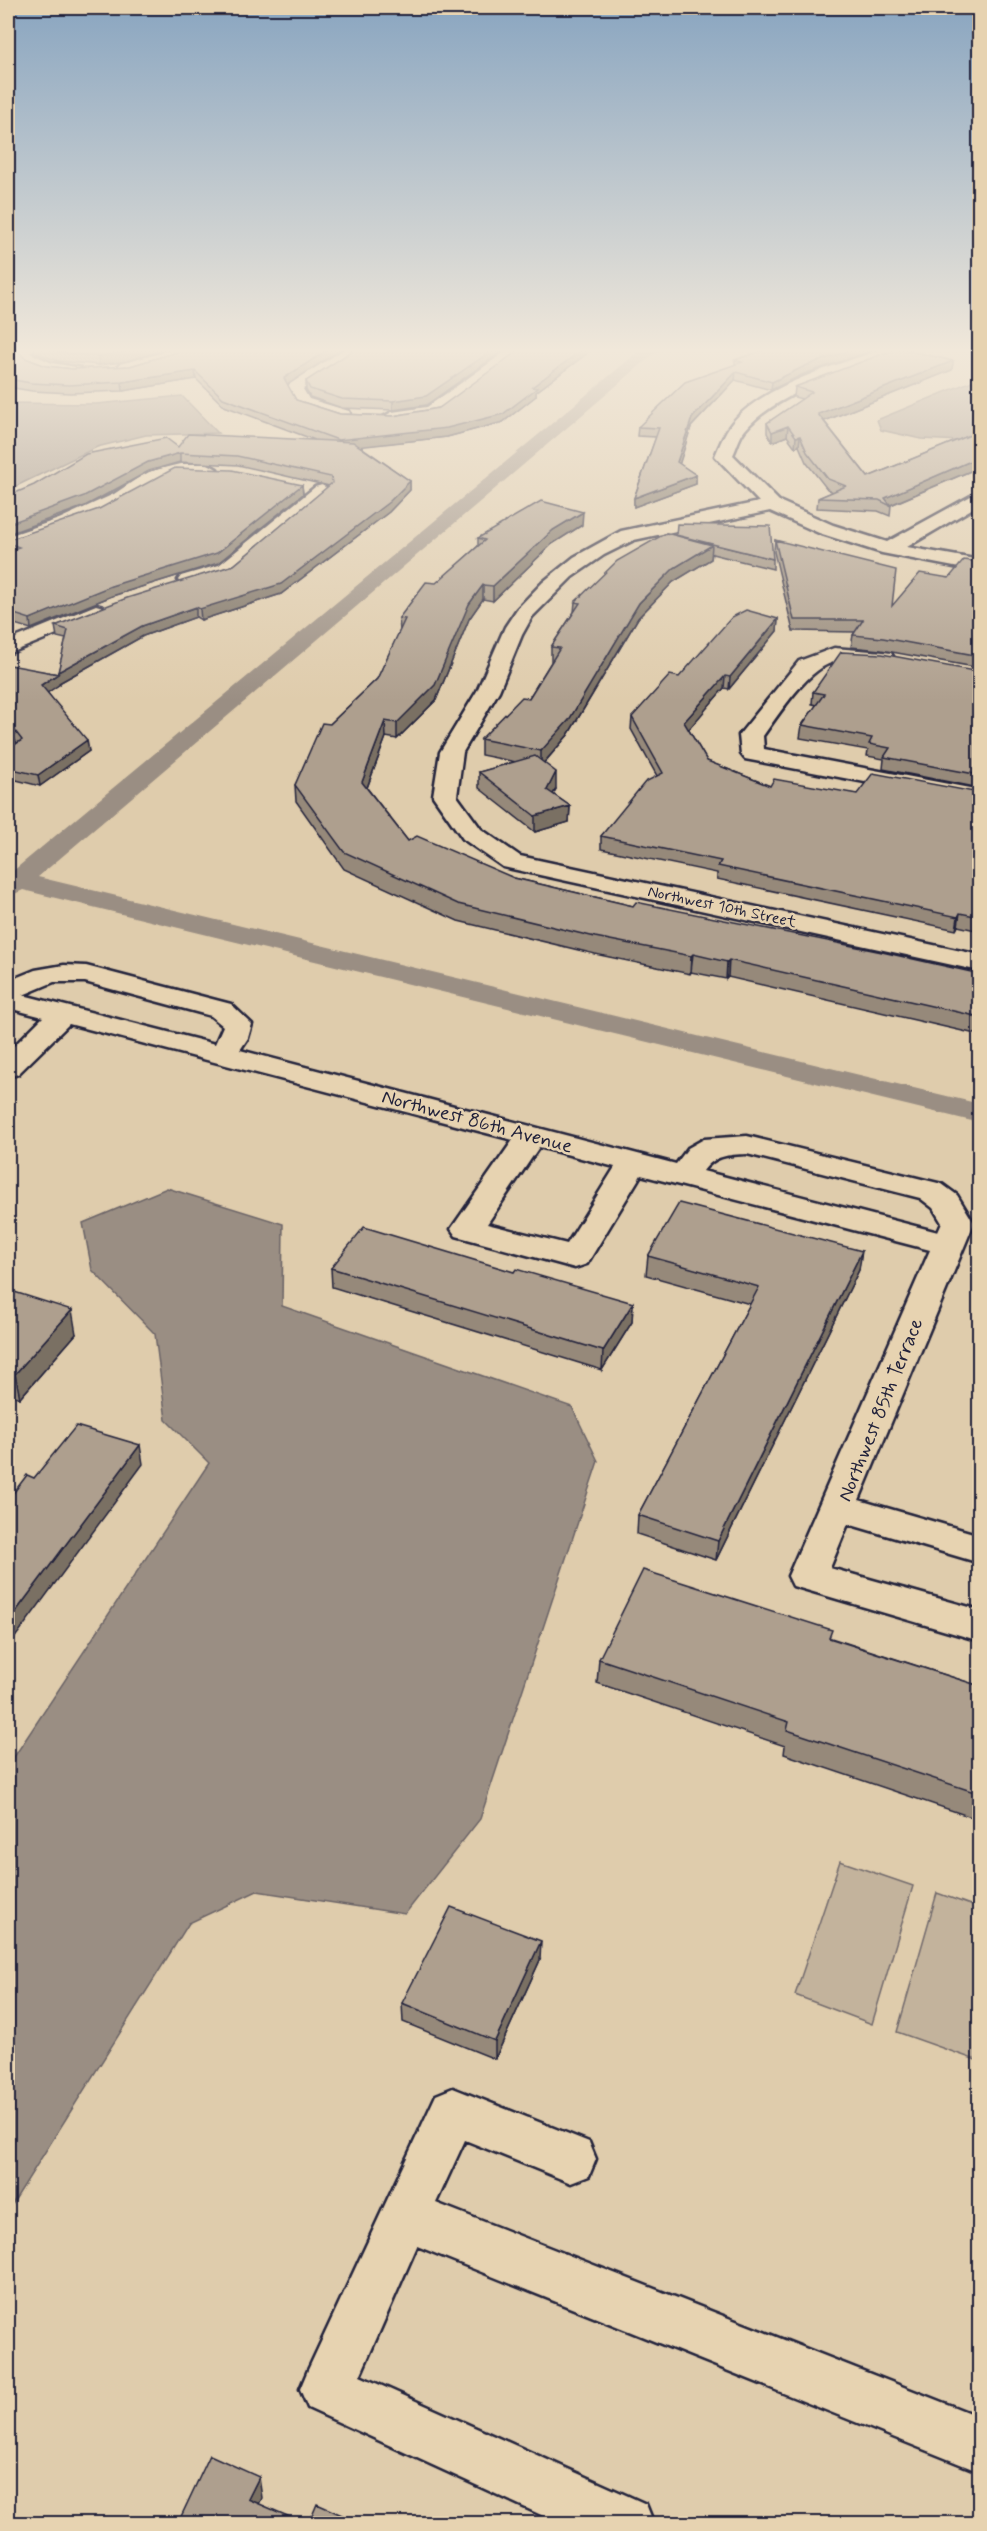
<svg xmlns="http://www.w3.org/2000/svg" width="987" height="2531" font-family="Mynerve,sans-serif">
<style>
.green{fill:#c3b39c;stroke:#726a6c;stroke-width:1.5}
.water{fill:#9a8e83;stroke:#6a6366;stroke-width:1.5}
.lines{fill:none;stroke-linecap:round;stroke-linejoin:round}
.canal{fill:#9a8e83;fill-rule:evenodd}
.minor-casing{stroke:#22223b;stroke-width:5}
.minor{fill:#e7d3b1;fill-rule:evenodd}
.wall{fill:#96897a;stroke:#22223b;stroke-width:1.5}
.shaded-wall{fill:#7a6f63;stroke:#22223b;stroke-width:1.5}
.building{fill:#ae9f8e;stroke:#22223b;stroke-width:1.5}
.labels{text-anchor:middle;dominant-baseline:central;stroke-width:5;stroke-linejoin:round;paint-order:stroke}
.far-street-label{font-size:16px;fill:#22223b;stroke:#e7d3b1}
.street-label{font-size:20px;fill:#22223b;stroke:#e7d3b1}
</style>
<rect width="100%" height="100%" fill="#dfccac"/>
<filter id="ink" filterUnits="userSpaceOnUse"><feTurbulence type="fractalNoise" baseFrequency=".0167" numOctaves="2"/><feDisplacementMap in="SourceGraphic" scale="12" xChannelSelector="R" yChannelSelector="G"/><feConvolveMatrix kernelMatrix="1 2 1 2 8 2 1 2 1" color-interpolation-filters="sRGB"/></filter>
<g filter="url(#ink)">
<path class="green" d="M840,1861L913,1886L872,2024L795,1995Z
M937,1893L979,1908L980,2044L976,2060L897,2032Z"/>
<path class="water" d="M979,378V442L921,439L881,430L877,420Z
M182,396L218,433L146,435L97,447L8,490V403L96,404Z
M167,1188L283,1224L282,1306L572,1407L598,1461L480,1819L405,1914L257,1891L189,1923L8,2211V1766L209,1463L166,1420L155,1334L92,1270L83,1223Z"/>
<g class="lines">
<path class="canal" d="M644,347H662L38,877L980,1104V1123L23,890L8,897V870L13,871Z"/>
<defs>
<path id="minor" d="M19,347H35L30,353L52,363L81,368L83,371L81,374C62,379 26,370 13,354Z
M172,347H191L173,359L126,372L118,367L120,364L161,353Z
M348,347H366L303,389L309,399L349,411L351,415L349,419H337L297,406L286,388L288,385Z
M512,347H530L438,415L392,422L383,417L392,412L427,407Z
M889,347H911L909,350C862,367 777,391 745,430C739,437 737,447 733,455L779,501L833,525L887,542L980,491V504L907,547L980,560V572L882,553L819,533L770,511L634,540L604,555L572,577L532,617L522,635L499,691L463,752L457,796L481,829L520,856L980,955V971L503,867L463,839L433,796L440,752L477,691L505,627L517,609L543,582L574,557L621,531L759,502L715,456C720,445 724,433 732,423C766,383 841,364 889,347Z
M180,464H208L217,469C210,478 173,473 159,480C148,485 139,495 129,501C94,522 47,540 8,548V536L59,519L114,494L147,472Z
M322,485L331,491L329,495L233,573L188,586L181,584L178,580L181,576L219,565L315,487Z
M96,605L103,607L106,611L103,615L8,654V641Z
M834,648L883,652L891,653L894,658L891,663C873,667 856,660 839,661C811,663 779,714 763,736L764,749L980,790V804L745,759L741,754L739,735L743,730L799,661Z
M64,965L86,966L231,1004L252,1024L248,1038L240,1050L676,1164L688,1148L704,1139L747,1136L942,1184L957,1195L974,1223L859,1500L980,1535V1563L848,1524L830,1568L980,1610V1641L793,1586L788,1576L930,1250L641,1175L587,1264L575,1268L456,1236L451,1229L513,1140L69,1024L18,1074L8,1077V1052L43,1017L8,1008V981L35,970ZM54,982H85L211,1016L223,1026L215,1044L23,995ZM539,1147L615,1167L567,1244L487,1224ZM747,1154L920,1198L933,1208L942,1223L938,1232L703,1171C715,1155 727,1155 747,1154Z
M453,2088L589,2142L596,2159L589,2176L571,2183L465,2140L436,2203L980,2417V2472L417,2246L360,2376L646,2504L654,2524H561L308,2408L300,2389L308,2370L436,2095Z"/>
</defs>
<use href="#minor" class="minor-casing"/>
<use href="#minor" class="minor"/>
</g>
<path class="wall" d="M8,347L15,349L25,358L46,366L73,369L130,366L177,352L287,385L296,400L340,414L393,416L439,408L587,351L586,354L536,392V396L503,422L447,437L360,446L410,481V490L389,512L281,594L201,620L196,617L143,636L59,683L60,684L47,692L89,751L40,786L8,778V749L17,743L8,730V666L58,674L66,639L57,637L55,626L234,565L329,486L238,465L180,462L149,471L85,506L8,534V496L178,447L315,440L224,406L196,379L123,391L70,393L32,391L8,387Z
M34,347H173L127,361L99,365L58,361L34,352Z
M772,347H872L871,351L804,374L771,390L735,380L691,427L679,464L696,475V484L634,507V498L656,437L637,436L638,427L735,365V360Z
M953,361L952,370L824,421L868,477L980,431V467L891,505L890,516L878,511L817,508L818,498L833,492L827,489L806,462L799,446L795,447L787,436L772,442L767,433V423L802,399L794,397L795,387Z
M306,381L426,405L393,410L342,408L310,397L306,390Z
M302,485L303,494L218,563L112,596L31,629L8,622V540Z
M582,525L552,544L493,601L483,599L469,619L436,700L397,739L386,737L367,788L408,841L514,878L633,906L980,974V1035L728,977L726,979L691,972L690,974L595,954L458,921L344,869L296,801L295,785L330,724L377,679L400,631L399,618L478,546V538Z
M666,533L773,559V569L712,554L711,559L673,582L638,618L568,735L544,763L556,789L553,794L570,806L569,822L535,832L479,788V772L516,762L481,755V739L529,698L551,662V647L574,612L575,602Z
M980,539V558L973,556L975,545Z
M775,540L892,606L980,562V668L881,650L851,647L853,635L855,632L793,631L774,552Z
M778,619L777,631L729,689L724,688L688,729L707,761L770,786L857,794L980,793V931L958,926L956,930L717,879V873L601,849V836L657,776L631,729L632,717L679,677Z
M980,672V788L883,769L884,759L867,756L868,750L800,738L802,725L817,705L812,704L813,692Z
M648,1256L859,1270L716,1560L637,1534L638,1515L750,1304L646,1275Z
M331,1268L633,1303L632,1322L602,1370L332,1287Z
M8,1290L76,1334L20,1398L8,1393Z
M831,1638L980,1686V1820L784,1754L785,1746L597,1683L599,1659Z
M540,1960L495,2059L403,2022L402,2003Z"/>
<path class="shaded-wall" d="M145,347H173L127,361L99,365L98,356Z
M332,347H344L284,387V378Z
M497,347H508L426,405L393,410V401Z
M583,347H592L587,351L586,354L536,392V396L503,422L447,437L339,449L338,440L532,387Z
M859,347H872L871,351L804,374L771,390L772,382L805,366Z
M953,361L952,370L817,424L818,414Z
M195,371L196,379L123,391L122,382Z
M736,372L735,380L691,427L677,472V462L692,418Z
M788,426L787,436L772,442V432Z
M800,436L799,446L795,447L796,437Z
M180,453V462L149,471L85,506L8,534V524L148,462Z
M980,457V467L890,505L885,498Z
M696,475V484L634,507V498Z
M410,481V490L389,512L281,594L201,620L200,609Z
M302,485L303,494L218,563L112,596L31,629L30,619Z
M583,512L582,525L552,544L493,601V586L553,530Z
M712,545L711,559L673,582L638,618L568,735L541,766V751L639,603L674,568Z
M483,585V599L469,619L436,700L397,739V723L469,604Z
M196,607V617L143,636L59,683L60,684L43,696L41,685L58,674V672L142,626Z
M778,619L777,631L729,689L730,677Z
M725,676L724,688L684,735V722Z
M385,721L386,737L363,798L362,782Z
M87,740L89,751L40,786L38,775Z
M556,772V789L546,806L547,790Z
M570,806L569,822L535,832V816Z
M960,913L958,926L956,930L958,917Z
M693,954L691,972L690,974L691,956Z
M729,960L728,977L726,979L727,962Z
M862,1251L859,1270L716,1560L718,1541Z
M633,1303L632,1322L602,1370L603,1351Z
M72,1310L76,1334L20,1398L15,1374Z
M140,1445L143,1464L8,1647V1622Z
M541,1941L540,1960L495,2059V2041Z
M259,2477L262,2498L252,2519L248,2499Z"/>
<path class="building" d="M8,347H13L25,358L46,366L73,369L130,366L177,352L183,347H332L284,378L296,400L340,414L393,416L439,408L523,347H586L532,387L537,388L503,414L447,428L338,440L223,398L195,371L122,382L69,385L31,383L8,379Z
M41,347H145L126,352L98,356L57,352Z
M358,347H497L426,396L393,401L342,399L310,389L306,381Z
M772,347H859L805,366L772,382L736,372L692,418L677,462L696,475L634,498L659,428L638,427L685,382L742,362L735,360Z
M898,348L953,361L818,414L868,477L980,431V457L885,498L891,506L879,500L818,498L846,486L828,479L807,452L800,436L796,437L788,426L772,432L767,423L812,392L795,387Z
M188,434L353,442L410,481L389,502L281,584L200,609L196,607L142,626L58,672L68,630L55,626L127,598L234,565L332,483L331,477L237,456L180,453L148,462L84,496L8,524V496L34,485L86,454L166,438L178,447Z
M175,468L232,470L302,485L217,553L111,586L30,619L8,612V551L19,547L8,543V540L99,509Z
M541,501L583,512L553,530L493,586L483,585L469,604L435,685L397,723L385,721L362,782L408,841L417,836L514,878L633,906L636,902L882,952L980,974V1017L729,960L727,962L693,954L691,956L595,937L458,904L344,852L295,785L322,723L330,724L377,679L405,619L399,618L426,582L436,583L485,540L478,538Z
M677,524L770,526L773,559L676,535Z
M666,533L712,545L674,568L639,603L569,720L541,751L481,739L522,697L529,698L560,648L551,647L580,603L575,602L617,561Z
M980,539V546L975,545Z
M775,540L896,570L892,606L920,573L949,578L964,560L980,562V656L883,638L853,635L863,620H794Z
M746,610L778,619L730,677L725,676L684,722L707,761L770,786L774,779L857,794L873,773L980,793V917L960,913L958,917L718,866L721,861L601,836L645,782L663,773L632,717L670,675L679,677L732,617Z
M841,652L882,654L980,672V775L884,757L890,748L869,744L872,738L802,725L824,694L813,692Z
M10,665L58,674L41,685L87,740L38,775L8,768V749L22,740L8,722V666Z
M535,756L556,772L547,790L570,806L535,816L479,772Z
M679,1203L862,1251L718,1541L638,1515L759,1287L648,1256Z
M364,1227L514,1272L516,1269L633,1303L603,1351L331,1268Z
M8,1290L72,1310L15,1374L8,1371Z
M76,1426L140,1445L8,1622V1500L27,1475L34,1478Z
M643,1570L832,1630L829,1638L980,1686V1794L787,1730L789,1722L599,1659Z
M451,1907L541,1941L495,2041L402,2003Z
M210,2455L259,2477L248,2499L304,2523H178Z
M317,2504L360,2523H309Z"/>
</g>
<linearGradient id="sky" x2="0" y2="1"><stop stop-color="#89a5c0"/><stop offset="0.5" stop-color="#f1e8da"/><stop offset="1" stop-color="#f1e8da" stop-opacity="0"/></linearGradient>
<rect width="987" height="701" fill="url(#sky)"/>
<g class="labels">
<g class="far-street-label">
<text transform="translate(722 907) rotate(12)">Northwest 10th Street</text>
</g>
<g class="street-label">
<text transform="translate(477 1122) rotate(15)">Northwest 86th Avenue</text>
<text transform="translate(881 1410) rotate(-68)">Northwest 85th Terrace</text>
</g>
</g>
<rect width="987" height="2531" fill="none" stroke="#e7d3b1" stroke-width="30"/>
<rect x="15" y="15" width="957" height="2501" fill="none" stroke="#22223b" stroke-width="2" filter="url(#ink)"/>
</svg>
